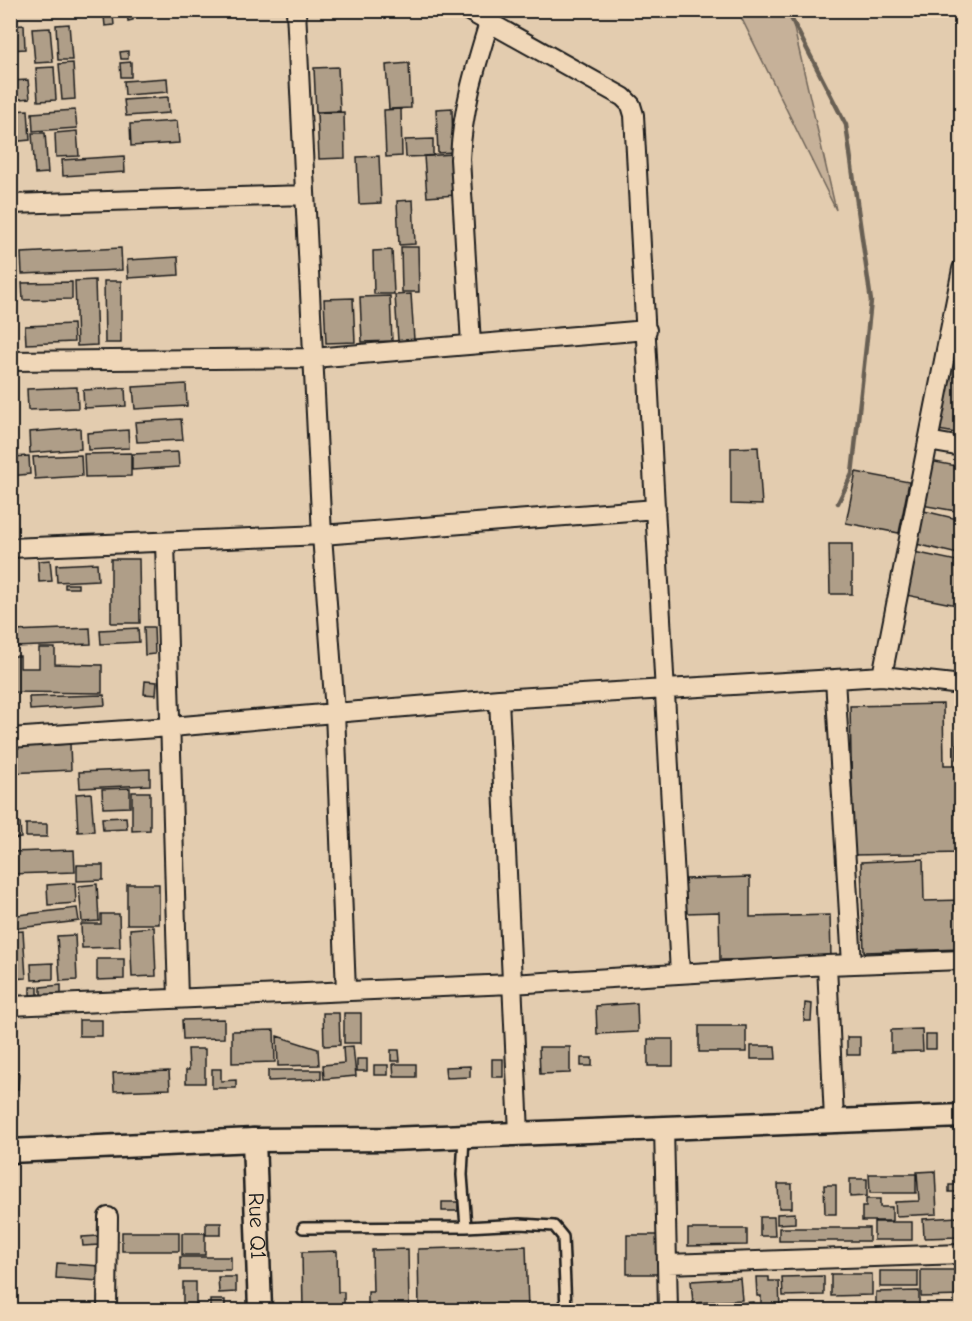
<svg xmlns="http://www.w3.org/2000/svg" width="972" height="1321" font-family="'Comic Neue',sans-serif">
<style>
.green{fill:#c6b199;stroke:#71665a;stroke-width:1.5}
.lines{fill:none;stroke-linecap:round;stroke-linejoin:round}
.stream{stroke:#675f53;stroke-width:4.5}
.building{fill:#af9e88;stroke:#1c1c1c;stroke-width:1.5}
.service-casing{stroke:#1c1c1c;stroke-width:14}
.minor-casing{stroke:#1c1c1c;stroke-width:22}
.tertiary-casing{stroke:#1c1c1c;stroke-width:27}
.service{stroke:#f0d7b8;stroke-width:9}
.minor{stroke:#f0d7b8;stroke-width:18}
.tertiary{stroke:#f0d7b8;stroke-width:22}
.labels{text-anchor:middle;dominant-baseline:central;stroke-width:4.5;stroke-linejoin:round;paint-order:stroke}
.street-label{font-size:22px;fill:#1c1c1c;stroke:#f0d7b8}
</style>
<rect width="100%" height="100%" fill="#e3ccaf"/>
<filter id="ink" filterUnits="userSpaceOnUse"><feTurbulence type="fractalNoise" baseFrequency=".0167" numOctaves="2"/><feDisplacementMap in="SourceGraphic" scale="12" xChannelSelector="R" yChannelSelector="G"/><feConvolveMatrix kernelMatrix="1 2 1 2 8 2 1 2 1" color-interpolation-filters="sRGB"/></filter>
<g filter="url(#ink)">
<path class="green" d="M738,11H790L836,210Z"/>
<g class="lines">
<path class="stream" d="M787,10L846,125L871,301L852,474L838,503"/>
</g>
<path class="building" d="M127,12H133V20L128,21Z
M113,15L114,25L105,26L104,16Z
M69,24L72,60H58L56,25Z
M24,25L25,49L10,50V26Z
M50,28L53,62L35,63L32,29Z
M128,51V59H121L120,52Z
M131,62V77H121L120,63Z
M73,63L75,99L62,100L59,64Z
M409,63L411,108L389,109L386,65Z
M54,67L56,100L38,101L36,68Z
M338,67L340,111L316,112L314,68Z
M167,78L168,92L125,95L124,81Z
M28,80L30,98L11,100L10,81Z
M168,97L169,113L126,116L124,100Z
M452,108L453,152L438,153L436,109Z
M401,109L402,156L386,157L384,110Z
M28,110L30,140L10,142V111Z
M75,110L77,128L33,131L32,113Z
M344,112L345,158L319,159L317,113Z
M177,121L179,143L131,146L130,124Z
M77,131L79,156L56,157L55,133Z
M32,133H45L48,173L35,174Z
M433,139V156L406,157L405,140Z
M453,154L456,195L427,197L424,156Z
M124,156L125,172L63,176L62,160Z
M379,156L381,203L359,204L357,157Z
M413,200L415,244L399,245L397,201Z
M401,247H418L419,292H402Z
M121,248L122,270L22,274L21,253Z
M392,250L394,294H374L373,251Z
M178,257L179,275L128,278L127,260Z
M95,280L97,345L77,346L75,281Z
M104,281H121V343H105Z
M72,282V299L23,300L22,283Z
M411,294L414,340L398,341L395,295Z
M390,296L392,341L362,342L360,297Z
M353,298L355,342L326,343L324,299Z
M73,324L74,342L26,344L25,326Z
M952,361L962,363V434L938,430Z
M186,384L187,406L135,409L133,387Z
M77,387L78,408L28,410L27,389Z
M125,388L126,406L84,408L83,390Z
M181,419L183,440L137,442L135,422Z
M80,428L81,449L30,453L29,432Z
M128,430L129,448L88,450L87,433Z
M758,447L762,505L731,504V448Z
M178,452L179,467L132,470V454Z
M131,453V476L85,477L84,454Z
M81,455L82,476L35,479L33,457Z
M29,456L30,474L10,476V457Z
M930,461L962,467V512L921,505Z
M856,472L909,482L899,533L846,523Z
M924,511L962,520V555L916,544Z
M829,544H852V594H830Z
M914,552L962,562V606L906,595Z
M111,559H139L140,623H111Z
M50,560L52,581L39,582L38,561Z
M97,563L98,580L57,582L56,565Z
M65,584H78V588H65Z
M144,627H154L155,654L145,655Z
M90,628L91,644L14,647L13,631Z
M138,628L139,642L101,644L100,630Z
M39,648H55V664L102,665V693L10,692V656H20V668H39Z
M145,681L157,682L156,695L144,694Z
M104,695L105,705L30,710L29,697Z
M962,700V759H956L957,701Z
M943,704L944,765H962V853L853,855L850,706Z
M70,744L71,770L10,773V747Z
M150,769V785L80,788L79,772Z
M130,788V807L103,808L102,789Z
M132,792H150V830L132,831Z
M91,793L94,831L78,832L76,794Z
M126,817L127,829L103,830L102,818Z
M10,823H20L21,838L10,839Z
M26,824H47V837H26Z
M74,850L75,872L10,874V852Z
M923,859L924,901L962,900V949L864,952L861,862Z
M77,865H103V880L77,881Z
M750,877V917L830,915L831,958L720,960L719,912L686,913L685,879Z
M75,883L76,903L48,905L47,885Z
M97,884L99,921L82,922L79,886Z
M127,884H159V924H127Z
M77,908L79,921L10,929V916Z
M101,914H119L120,947L82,948L81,924H101Z
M154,927L156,976L132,977L130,929Z
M23,931L26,978L10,979V932Z
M75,935L77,980L60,981L57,936Z
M97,959H124V979L97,980Z
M53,963V979L32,980L31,964Z
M61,985V997L41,998V987Z
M30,987H38V998H30Z
M637,1003L638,1032L597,1034L596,1006Z
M805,1003L812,1004L811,1021H804Z
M323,1013H339L340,1045L324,1046Z
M344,1013H361V1043H344Z
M224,1019V1038L183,1039L182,1020Z
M79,1020H102V1036H79Z
M699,1026H746V1052H699Z
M922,1029L923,1051L891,1052V1030Z
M274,1030L275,1062L232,1063V1031Z
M926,1035H936V1049H926Z
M277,1036L318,1049L319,1065L278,1066Z
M847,1037H860V1055H847Z
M648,1039H673V1066H648Z
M353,1046L356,1076L324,1079L323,1065L344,1063L343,1047Z
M751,1046H775L776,1059H751Z
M539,1047H570V1073L540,1074Z
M188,1049H205V1083H186V1070H189Z
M391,1050H399L400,1061H391Z
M581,1058H592V1066H581Z
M357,1059H367V1071H357Z
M492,1059H503V1077H492Z
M393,1064H416V1077H394Z
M374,1065H388V1075H374Z
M470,1066V1077L446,1078L445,1067Z
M212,1069H221V1081L236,1080V1088H212Z
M268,1070H321V1079L268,1081Z
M169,1071L170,1089L114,1091L113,1073Z
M10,1072H19L18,1089H10Z
M935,1171L937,1214L896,1216L895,1202L919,1201L917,1172Z
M869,1174H916V1193H870Z
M850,1179H867V1196L850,1197Z
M778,1184H792V1208H779Z
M824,1185H836V1214H825Z
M949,1185H958V1192H949Z
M866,1199H880V1207H892V1221H862V1207H866Z
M442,1202H458V1211H442Z
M795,1213V1223L777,1224V1214Z
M760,1217H774L775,1236H760Z
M958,1217L959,1237L924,1238L923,1219Z
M874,1222H912V1240H874Z
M206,1223H221V1235H206Z
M779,1228H869V1241H779Z
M688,1229H747V1245L688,1246Z
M122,1232H179V1251H122Z
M182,1233H205V1255H182Z
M627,1235H660V1274H627Z
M98,1236L99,1245L83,1246L82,1237Z
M10,1240H14V1279H10Z
M526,1246L528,1310H419L418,1249Z
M408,1249L409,1310H303L302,1252L337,1251L338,1292H344V1307H368V1292H373L372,1250Z
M180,1257H231V1270H180Z
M57,1263L100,1266L99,1281L56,1278Z
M921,1270H962V1296L921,1297Z
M880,1271H918V1287H880Z
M831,1274H872V1295L831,1296Z
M824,1276V1295L783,1296L782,1277Z
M218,1277H236V1292L219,1293Z
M756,1277H769V1281H779L780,1310L761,1309V1296H757Z
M740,1278L742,1300L693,1303L691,1281Z
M183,1282H196V1310H183Z
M919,1291V1310H876V1292Z
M210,1300H225V1310H210Z
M753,1302V1310H727L726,1304Z"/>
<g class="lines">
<defs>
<path id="service" d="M466,1227L520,1224L554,1226L563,1237L566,1310
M303,1228L466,1227L462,1175L464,1137"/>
<path id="minor" d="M296,10L322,535L335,712L346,991
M467,10L623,97L631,105L634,115L680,973
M10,204L305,195
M471,344L460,159C462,111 475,68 489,23
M10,361L313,358L647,330
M928,441L962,447
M165,542L178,998
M10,548L322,535L656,509
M882,676L962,269
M835,679L852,964
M499,699L519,1133
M10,738L171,727L499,699L835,679L882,676L962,685
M827,965L834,1120
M10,1006L511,984L827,965L962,960
M664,1127L668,1310
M667,1264L962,1254
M107,1310L108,1217"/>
<g id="tertiary">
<path id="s1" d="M254,1140L260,1310"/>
<path d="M10,1151L254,1140L390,1139L962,1116"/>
</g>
</defs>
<use href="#service" class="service-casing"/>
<use href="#minor" class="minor-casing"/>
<use href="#tertiary" class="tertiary-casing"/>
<use href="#service" class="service"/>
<use href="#minor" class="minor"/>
<use href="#tertiary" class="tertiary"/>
</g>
</g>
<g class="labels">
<g class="street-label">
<text stroke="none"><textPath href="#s1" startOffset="86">Rue Q1</textPath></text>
</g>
</g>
<rect width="972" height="1321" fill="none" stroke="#f0d7b8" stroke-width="36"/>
<rect x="18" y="18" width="936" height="1285" fill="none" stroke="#1c1c1c" stroke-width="2" filter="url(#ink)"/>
</svg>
